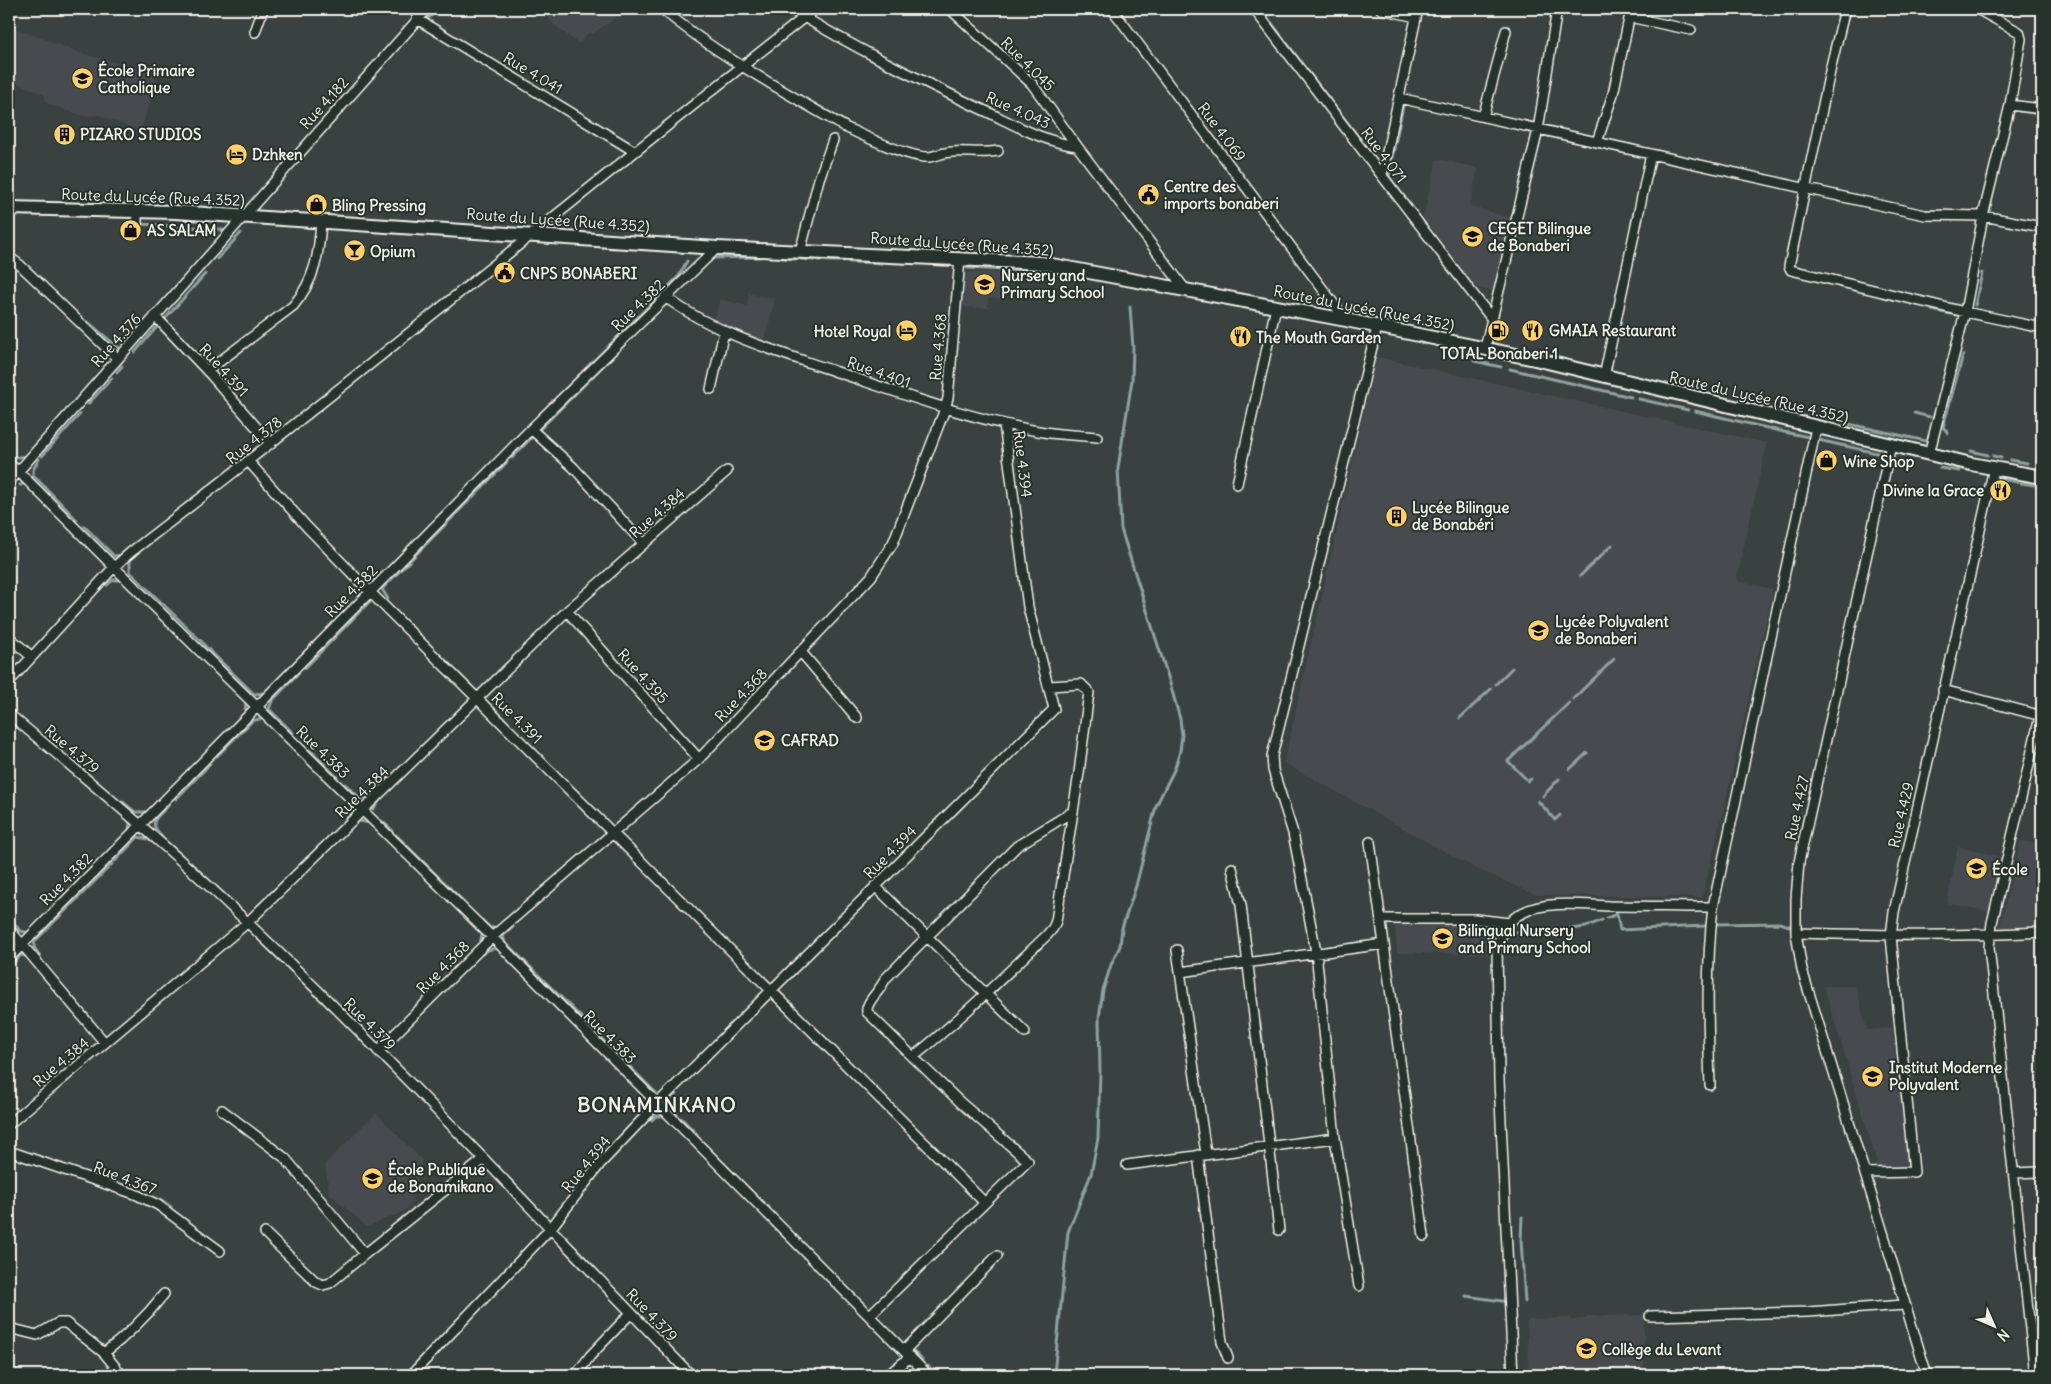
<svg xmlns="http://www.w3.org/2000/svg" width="2051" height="1384" font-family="Delius,sans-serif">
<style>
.built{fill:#464c4f}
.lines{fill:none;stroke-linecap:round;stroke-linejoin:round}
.stream{stroke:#8fa1a1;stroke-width:3}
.minor-casing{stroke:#f4f1e8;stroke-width:12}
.secondary-casing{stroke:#f4f1e8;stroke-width:16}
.minor{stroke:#26332d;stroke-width:9}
.secondary{stroke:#26332d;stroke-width:12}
.labels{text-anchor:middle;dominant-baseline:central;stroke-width:4;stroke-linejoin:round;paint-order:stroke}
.street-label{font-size:15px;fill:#f4f1e8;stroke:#26332d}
.poi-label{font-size:15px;font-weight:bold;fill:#f4f1e8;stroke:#26332d;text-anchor:start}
.district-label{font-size:20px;font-weight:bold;letter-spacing:1px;fill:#f4f1e8;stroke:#26332d}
</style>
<rect width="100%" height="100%" fill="#394241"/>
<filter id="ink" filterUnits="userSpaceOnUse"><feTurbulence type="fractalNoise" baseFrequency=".02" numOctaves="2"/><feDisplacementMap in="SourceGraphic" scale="10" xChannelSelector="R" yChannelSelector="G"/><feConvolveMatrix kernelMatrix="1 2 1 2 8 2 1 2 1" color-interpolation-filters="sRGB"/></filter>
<g filter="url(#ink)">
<path class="built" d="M539,9H628L592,34L589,32L579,44L557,27Z
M2042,10V46L2034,45Z
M9,26L80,53L156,73L154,78L158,79L140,131L98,115L83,116L46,103L44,94L9,80Z
M1437,159L1478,168L1470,206L1511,218L1492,291L1476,287L1423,218Z
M963,272L1007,273L1006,299L988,298V306L990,308L962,307Z
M749,287L750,294L775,299L764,342L739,334L713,323L720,299L747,306Z
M1376,357L1767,443L1736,581L1773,589L1728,791L1702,897L1536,895L1475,868L1284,763Z
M2020,842L2042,843V897H2034L2037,927L1999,928L2019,852Z
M1958,847L2001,857L1990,912L1947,903Z
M1395,924L1487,925L1488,954L1397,953Z
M1824,986H1856L1867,1030L1892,1028L1897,1071H1895L1896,1081H1899L1907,1155V1168L1879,1169Z
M376,1113L422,1160L411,1205L403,1212L367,1227L329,1193L325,1164Z
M1644,1312V1375H1529L1527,1319L1570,1318V1320L1586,1319L1587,1316L1642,1315Z"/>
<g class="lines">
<path class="stream" d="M1261,9L1301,62
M429,18L437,9
M1306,69L1360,139
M2019,111L2042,114
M1392,158L1403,106
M1391,165L1389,177L1436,239
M140,224L219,229L225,231V234
M584,245L614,248
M1441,246L1470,283
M712,258L759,257
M782,258L795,259
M217,259L241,233
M801,259L814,260
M818,260L832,261
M834,261H843
M849,262L881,263
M967,268L1037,272
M1975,305L1982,273
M1932,310L1961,316V318
M164,320L205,274
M88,322L122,351
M135,352L156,328
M1474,361L1501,367
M1510,369L1631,397
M117,372L122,366
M1639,399L1688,410
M88,404L112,378
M1695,411L1784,432
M541,413L679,276L687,261
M1914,413L1930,417
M1849,424L1926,441
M538,431L632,337
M1784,432L1809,437
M1948,433L1943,427L1963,355
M1818,440L1886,455
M1971,451L1988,455
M42,456L80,414
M1993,456L2001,458
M9,458L28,456
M512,458L534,435
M39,459L33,470V475L77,520
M2010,460L2027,463
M1940,468L1960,471
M1998,478L2017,482
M2021,483L2042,486
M20,485L26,483L28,486
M9,495L15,489
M672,513L683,503
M84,526L114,556L123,555
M135,556L130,560V572L203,643
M1860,564L1868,530
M362,574L369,579L377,580
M1580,576L1612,545
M107,585L113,580H124
M388,599L382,589L507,462
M204,645L254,694L266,693
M305,668L372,599
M1496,684L1512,668
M1573,699L1614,659
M245,713L246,700
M1460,718L1491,689
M293,733L269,709L272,701L299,673
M310,750L337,777
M217,756L252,721L263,718L266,721
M1570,769L1587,753
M1531,779L1528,781L1508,761L1569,703
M345,784L360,798H370
M1543,796L1559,779
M176,799L210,764
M1538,801L1555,820L1560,815
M123,802L135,812H147L150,810
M373,809L380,800
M954,815L964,805
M128,819L130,821L129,831
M346,819L352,814V805
M382,821L392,830
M355,824L359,821L370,823
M161,835C147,822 157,817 168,806
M396,835L461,899
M115,861L138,837L148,839L154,843
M453,905L482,934
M1607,918L1617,914L1620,930L1705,926
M482,920L490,928L499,927
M13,922L20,931
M1715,924L1779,923L1793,927
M1570,929L1586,927L1602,920
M21,931L29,933L30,931
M1515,932L1560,930
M505,943L503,936L513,927
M480,945L482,934
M1494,945V934L1499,925
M509,946L593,1029
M488,950L497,948L504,955
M482,954L488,950
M40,956L34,947L35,941L112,864
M507,959L545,996
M9,968L21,955L30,957
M550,1001L560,1012
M1260,1023L1263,1047
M598,1035L618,1056
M621,1058L656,1093
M676,1094L671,1098L668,1105L677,1115
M681,1118L697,1134
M652,1120L656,1116H661
M160,1199L171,1207
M1522,1217L1521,1240L1525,1302
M1466,1296L1509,1302
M912,1350L922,1360
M928,1366L936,1375
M1054,1375L1068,1232L1091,1174L1098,1138L1100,1073L1099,1018L1103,990L1111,965L1120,946L1122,928L1136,886L1156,806L1175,768L1180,751L1182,735L1180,719L1169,680L1121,529L1118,468L1132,380L1133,348L1130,307"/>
<defs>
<path id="minor" d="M662,9C717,55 782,90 845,127C864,136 909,158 929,157C937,156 944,152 952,152C968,151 983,154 998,151
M791,9C852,47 916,78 981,109C1012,123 1043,142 1077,146L1185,289
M950,9L1032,84L1077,146
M1112,9L1346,320
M1254,9L1492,319
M1381,9L1416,17
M1845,9L1832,62L1789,266L1791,270L1965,312L2042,328
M417,19L634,151
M255,32L263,9
M1399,98L1911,212L1925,215L1983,216L2042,227
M2010,105L2042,109
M1483,117L1506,31
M1597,142L1613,94L1629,19L1634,18L1691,30
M1382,175L1418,9
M137,211V224
M800,252L819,179L833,140
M9,257L20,265L118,359
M665,297C716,334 775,351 834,371C903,394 972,420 1044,432C1062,435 1080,435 1097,437
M155,316L211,375L271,444
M1485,348L1538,130L1557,9
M207,371L293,306C315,280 319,255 321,221
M1604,377L1651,154
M711,389L724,332
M531,429L573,467L643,543
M1891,445L1799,862L1796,899V933L1802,970L1927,1375
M1929,454L1965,312L1983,216L2010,105L2021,39L2019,32L1977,9
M249,462L307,527L370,592L984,1202
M9,464L18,471L114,567L492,937L928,1375
M9,482L427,9
M1237,484L1276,307
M567,611L699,759
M9,637L32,657
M801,652L857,718
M9,682L114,567L131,552C362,375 586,188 815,9
M1943,690L2042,716
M9,714C89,781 170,848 246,921C400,1067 544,1223 691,1375
M1370,842L1384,944
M1232,868L1241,905L1279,1230
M875,886L1025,1032
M1381,919H1475L1509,923
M9,929L105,1043
M1796,933C1878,935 1960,937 2042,932
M1177,950L1206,1154
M9,958L531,429L717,248
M1180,972L1384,944L1424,1236
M378,1051L492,937L699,759L871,577L893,543L945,409L948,398L960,259
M913,1057L867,1012C865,1002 881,991 885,979L1017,846L1072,812
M1710,1085C1708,1026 1706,966 1713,907L1816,428
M222,1110L285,1158L365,1254L484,1159
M9,1124L248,922L567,611L727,471
M9,1151L135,1194L158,1205L220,1251
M1198,1155L1222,1342L1228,1358
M1127,1165L1335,1138
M1865,1173L1914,1172L1891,936L1894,912L1994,468
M2013,1173L2042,1172
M265,1233L316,1282L323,1285L330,1283L365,1254
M1359,1286L1335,1138L1316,952L1293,833L1273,770L1272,756L1377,327
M870,1315L1028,1161L961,1103L913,1057C961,1019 1003,977 1047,935L1053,928L1056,921L1079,773L1089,692L1081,684L1050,686
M1650,1316L1808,1312L1904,1305
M9,1328L37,1335L58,1323H66L104,1353L122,1375
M904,1351L997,1256
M104,1353C128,1335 145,1318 164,1294
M411,1375L551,1228L600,1164L657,1104L1054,709L1028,607L1004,424
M576,1375L590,1356L631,1313
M888,1375L910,1357
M1495,1375L1513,1372
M1513,1375L1499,1080L1497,945C1503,932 1509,919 1522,913C1545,900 1584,905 1609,906C1644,906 1678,907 1713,907
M2035,1375L1989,947L1992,923L2042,708"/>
<path id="secondary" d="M9,208L176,212L717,248L1041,263L1346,320L1535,359L1971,464L2042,477"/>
</defs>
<use href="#minor" class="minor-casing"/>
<use href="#secondary" class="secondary-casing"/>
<use href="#minor" class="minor"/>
<use href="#secondary" class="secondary"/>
</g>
</g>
<defs>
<symbol id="school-disc" viewBox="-11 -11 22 22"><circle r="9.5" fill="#ffd166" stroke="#26332d"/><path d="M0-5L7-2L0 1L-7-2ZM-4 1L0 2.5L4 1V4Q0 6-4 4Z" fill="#111"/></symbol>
<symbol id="building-disc" viewBox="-11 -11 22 22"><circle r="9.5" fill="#ffd166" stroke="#26332d"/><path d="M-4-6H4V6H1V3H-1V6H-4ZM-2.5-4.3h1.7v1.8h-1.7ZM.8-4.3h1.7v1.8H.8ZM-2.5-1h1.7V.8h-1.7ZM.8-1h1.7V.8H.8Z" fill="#111"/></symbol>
<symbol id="hotel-disc" viewBox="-11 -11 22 22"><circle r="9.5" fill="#ffd166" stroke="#26332d"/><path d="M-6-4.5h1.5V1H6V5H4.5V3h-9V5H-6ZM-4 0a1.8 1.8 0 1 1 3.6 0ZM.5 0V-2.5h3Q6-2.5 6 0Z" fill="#111"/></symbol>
<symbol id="civic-disc" viewBox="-11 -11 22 22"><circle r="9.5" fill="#ffd166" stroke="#26332d"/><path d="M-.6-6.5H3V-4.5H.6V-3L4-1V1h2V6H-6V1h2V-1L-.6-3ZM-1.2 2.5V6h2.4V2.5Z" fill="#111"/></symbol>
<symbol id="shop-disc" viewBox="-11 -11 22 22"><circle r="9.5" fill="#ffd166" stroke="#26332d"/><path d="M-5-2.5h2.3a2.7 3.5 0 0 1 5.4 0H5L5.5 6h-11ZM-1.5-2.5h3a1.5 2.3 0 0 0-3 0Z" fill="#111"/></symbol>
<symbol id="bar-disc" viewBox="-11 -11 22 22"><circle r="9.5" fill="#ffd166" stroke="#26332d"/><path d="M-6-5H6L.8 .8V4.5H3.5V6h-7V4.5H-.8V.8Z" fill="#111"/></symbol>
<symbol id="fuel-disc" viewBox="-11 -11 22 22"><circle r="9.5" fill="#ffd166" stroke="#26332d"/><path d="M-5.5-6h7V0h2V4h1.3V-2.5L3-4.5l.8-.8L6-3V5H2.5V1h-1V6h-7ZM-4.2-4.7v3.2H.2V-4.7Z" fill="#111"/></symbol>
<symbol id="restaurant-disc" viewBox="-11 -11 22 22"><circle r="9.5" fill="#ffd166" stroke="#26332d"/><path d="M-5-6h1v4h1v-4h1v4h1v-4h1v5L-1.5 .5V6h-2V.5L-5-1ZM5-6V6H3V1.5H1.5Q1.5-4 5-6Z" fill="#111"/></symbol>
</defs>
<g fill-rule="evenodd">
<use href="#school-disc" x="70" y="66" width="25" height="25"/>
<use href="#building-disc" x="52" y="122" width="25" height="25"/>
<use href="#hotel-disc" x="224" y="142" width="25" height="25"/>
<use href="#civic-disc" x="1136" y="182" width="25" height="25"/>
<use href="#shop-disc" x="304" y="192" width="25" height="25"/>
<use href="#shop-disc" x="118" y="218" width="25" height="25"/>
<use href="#school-disc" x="1460" y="224" width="25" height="25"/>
<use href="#bar-disc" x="342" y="238" width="25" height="25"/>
<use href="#civic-disc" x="492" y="260" width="25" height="25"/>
<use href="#school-disc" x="972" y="272" width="25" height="25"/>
<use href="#fuel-disc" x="1486" y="318" width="25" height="25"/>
<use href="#restaurant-disc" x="1520" y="318" width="25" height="25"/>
<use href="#hotel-disc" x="894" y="318" width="25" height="25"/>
<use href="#restaurant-disc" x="1228" y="324" width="25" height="25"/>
<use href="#shop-disc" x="1814" y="448" width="25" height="25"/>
<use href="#restaurant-disc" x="1988" y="478" width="25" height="25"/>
<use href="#building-disc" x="1384" y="504" width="25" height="25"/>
<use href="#school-disc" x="1526" y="618" width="25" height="25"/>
<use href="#school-disc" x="752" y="728" width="25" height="25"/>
<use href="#school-disc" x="1964" y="856" width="25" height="25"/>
<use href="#school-disc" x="1430" y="926" width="25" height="25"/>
<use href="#school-disc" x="1860" y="1064" width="25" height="25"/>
<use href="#school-disc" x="360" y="1166" width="25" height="25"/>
<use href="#school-disc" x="1574" y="1336" width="25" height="25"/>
</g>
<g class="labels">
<g class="street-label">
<text transform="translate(1028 64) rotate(45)">Rue 4.045</text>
<text transform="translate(533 73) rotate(31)">Rue 4.041</text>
<text transform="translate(324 103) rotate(-48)">Rue 4.182</text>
<text transform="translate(1018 110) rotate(24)">Rue 4.043</text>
<text transform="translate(1222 132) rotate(53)">Rue 4.069</text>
<text transform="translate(1384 155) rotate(53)">Rue 4.071</text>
<text transform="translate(153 197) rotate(2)">Route du Lycée (Rue 4.352)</text>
<text transform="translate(558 220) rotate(4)">Route du Lycée (Rue 4.352)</text>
<text transform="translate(962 244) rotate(4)">Route du Lycée (Rue 4.352)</text>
<text transform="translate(638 305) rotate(-44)">Rue 4.382</text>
<text transform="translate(1364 308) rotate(11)">Route du Lycée (Rue 4.352)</text>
<text transform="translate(116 340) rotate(-48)">Rue 4.376</text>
<text transform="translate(938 347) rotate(-85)">Rue 4.368</text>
<text transform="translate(224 370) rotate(48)">Rue 4.391</text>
<text transform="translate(879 372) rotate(19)">Rue 4.401</text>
<text transform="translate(1759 397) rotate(13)">Route du Lycée (Rue 4.352)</text>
<text transform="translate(254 440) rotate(-38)">Rue 4.378</text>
<text transform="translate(1023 464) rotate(83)">Rue 4.394</text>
<text transform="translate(657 513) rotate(-41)">Rue 4.384</text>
<text transform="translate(351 591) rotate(-45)">Rue 4.382</text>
<text transform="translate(643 676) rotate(48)">Rue 4.395</text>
<text transform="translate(741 695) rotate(-46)">Rue 4.368</text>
<text transform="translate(517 718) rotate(45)">Rue 4.391</text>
<text transform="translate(72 749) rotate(40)">Rue 4.379</text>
<text transform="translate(323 752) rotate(44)">Rue 4.383</text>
<text transform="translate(362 792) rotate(-44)">Rue 4.384</text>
<text transform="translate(1797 808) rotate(-78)">Rue 4.427</text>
<text transform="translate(1901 815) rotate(-77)">Rue 4.429</text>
<text transform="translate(890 852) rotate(-45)">Rue 4.394</text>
<text transform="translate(66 879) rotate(-45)">Rue 4.382</text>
<text transform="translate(443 967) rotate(-45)">Rue 4.368</text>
<text transform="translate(370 1024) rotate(45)">Rue 4.379</text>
<text transform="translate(610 1037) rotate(45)">Rue 4.383</text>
<text transform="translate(61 1062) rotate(-40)">Rue 4.384</text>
<text transform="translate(586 1164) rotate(-51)">Rue 4.394</text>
<text transform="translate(125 1178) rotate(21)">Rue 4.367</text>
<text transform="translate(652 1315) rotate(46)">Rue 4.379</text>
</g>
<g class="poi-label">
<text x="98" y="70">École Primaire<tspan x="98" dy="17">Catholique</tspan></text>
<text x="80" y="134">PIZARO STUDIOS</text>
<text x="252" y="154">Dzhken</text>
<text x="1164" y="186">Centre des<tspan x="1164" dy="17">imports bonaberi</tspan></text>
<text x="332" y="205">Bling Pressing</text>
<text x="1488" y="228">CEGET Bilingue<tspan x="1488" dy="17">de Bonaberi</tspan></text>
<text x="147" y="230">AS SALAM</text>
<text x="370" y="251">Opium</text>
<text x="520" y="273">CNPS BONABERI</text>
<text x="1001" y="275">Nursery and<tspan x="1001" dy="17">Primary School</tspan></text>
<text x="1549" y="330">GMAIA Restaurant</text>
<text x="891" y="331" text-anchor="end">Hotel Royal</text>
<text x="1256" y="337">The Mouth Garden</text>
<text x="1499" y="353" text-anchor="middle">TOTAL Bonaberi 1</text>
<text x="1843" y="461">Wine Shop</text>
<text x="1984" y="490" text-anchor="end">Divine la Grace</text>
<text x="1412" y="507">Lycée Bilingue<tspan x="1412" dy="17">de Bonabéri</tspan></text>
<text x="1555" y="621">Lycée Polyvalent<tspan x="1555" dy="17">de Bonaberi</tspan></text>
<text x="781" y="740">CAFRAD</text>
<text x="1992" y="869">École</text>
<text x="1458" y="930">Bilingual Nursery<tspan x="1458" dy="17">and Primary School</tspan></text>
<text x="1889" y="1067">Institut Moderne<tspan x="1889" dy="17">Polyvalent</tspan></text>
<text x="388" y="1169">École Publique<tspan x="388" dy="17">de Bonamikano</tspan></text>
<text x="1602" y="1349">Collège du Levant</text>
</g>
<g class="district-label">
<text x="657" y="1104">BONAMINKANO</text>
</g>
</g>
<rect width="2051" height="1384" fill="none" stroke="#26332d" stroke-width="30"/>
<rect x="15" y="15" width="2021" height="1354" fill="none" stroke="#f4f1e8" stroke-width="2" filter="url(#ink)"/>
<g transform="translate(1994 1326) rotate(135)" stroke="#26332d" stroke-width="4" paint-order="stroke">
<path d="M0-4L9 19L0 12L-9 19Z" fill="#f4f1e8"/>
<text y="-8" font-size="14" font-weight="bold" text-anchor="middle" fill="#f4f1e8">N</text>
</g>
</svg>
